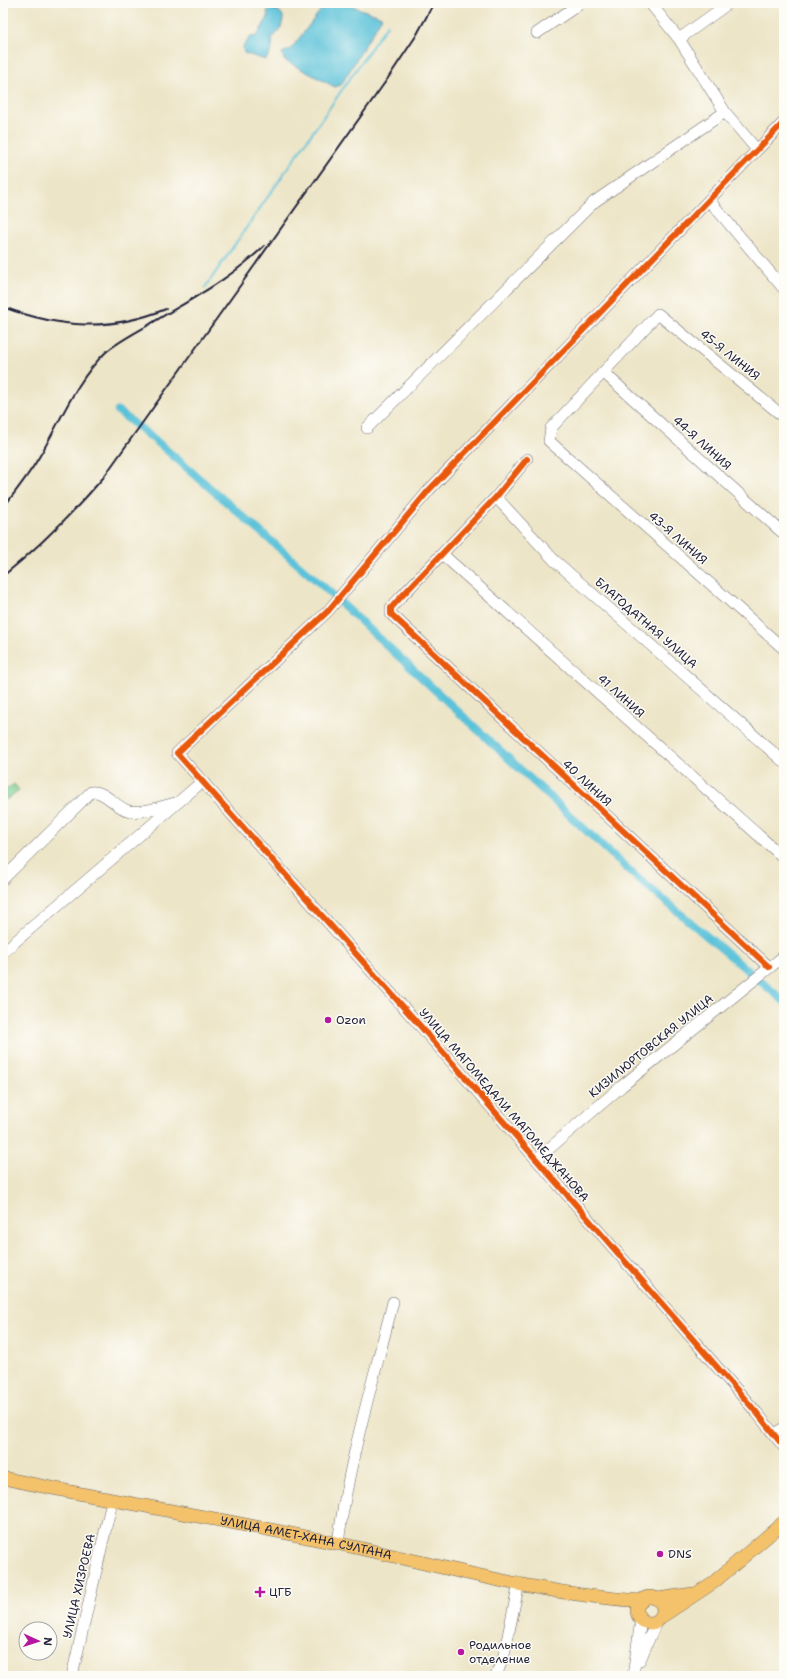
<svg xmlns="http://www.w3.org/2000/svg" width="787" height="1679" font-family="'Shantell Sans',sans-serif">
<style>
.green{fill:#78cc8e;stroke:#4d7764}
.water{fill:#5cc2d9;stroke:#3f728a}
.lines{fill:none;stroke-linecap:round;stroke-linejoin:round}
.stream{stroke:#5cc2d9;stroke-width:2}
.canal{stroke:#5cc2d9;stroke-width:8}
.minor-casing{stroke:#69666c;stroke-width:12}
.major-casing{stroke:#69666c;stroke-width:14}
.minor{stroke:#fff;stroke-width:11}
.major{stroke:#f3c26a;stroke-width:13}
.rail{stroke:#22223b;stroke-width:2}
.cycleway-casing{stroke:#fdfcf7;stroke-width:8}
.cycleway{stroke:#e8590c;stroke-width:6}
.poi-dot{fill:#b5179e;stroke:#fdfcf7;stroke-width:1.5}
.labels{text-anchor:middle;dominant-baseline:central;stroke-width:3;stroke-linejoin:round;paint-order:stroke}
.street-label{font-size:12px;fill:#22223b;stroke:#fdfcf7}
.poi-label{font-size:12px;fill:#22223b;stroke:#fdfcf7;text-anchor:start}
</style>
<rect width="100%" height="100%" fill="#fdfcf7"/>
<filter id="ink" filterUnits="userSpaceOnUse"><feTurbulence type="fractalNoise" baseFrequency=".025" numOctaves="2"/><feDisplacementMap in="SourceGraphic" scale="8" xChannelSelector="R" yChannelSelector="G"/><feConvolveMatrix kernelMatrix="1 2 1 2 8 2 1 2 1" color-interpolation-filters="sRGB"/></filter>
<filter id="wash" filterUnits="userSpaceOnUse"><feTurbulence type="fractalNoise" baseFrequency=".012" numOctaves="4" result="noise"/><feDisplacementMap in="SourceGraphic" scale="16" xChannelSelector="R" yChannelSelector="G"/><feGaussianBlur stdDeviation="0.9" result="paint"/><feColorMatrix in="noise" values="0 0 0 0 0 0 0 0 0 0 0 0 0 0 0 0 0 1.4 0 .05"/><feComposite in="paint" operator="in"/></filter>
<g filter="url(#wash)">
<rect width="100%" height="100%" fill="#ede5c7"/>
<path class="green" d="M14,784L19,790L6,800L3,792Z"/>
<path class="water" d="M326,3H344L382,17L341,85L335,87L284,60L282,53L291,49Z
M271,9L279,11L283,16C283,26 279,32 272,38C273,46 272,54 265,60L244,53L243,47L250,37L257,36L268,17L267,11Z"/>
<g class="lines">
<path class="stream" d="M204,289L387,25"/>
<path class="canal" d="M118,411L155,440L324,587L633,874L784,1001"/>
</g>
</g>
<g filter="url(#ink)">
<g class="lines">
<defs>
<path id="minor" d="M650,3L679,39
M729,3L679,39L725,112L757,150
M537,33L581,3
M784,122L429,490L328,611L177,753L422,1028L757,1413L784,1447
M709,200L784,289
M603,372L784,534
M784,417L658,314L551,428L549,441L784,649
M367,428L594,202L725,112
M527,459L496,497L400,598L391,608V614L769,967
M496,497L554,560L784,762
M442,554L784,858
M3,879L91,792C105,790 116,808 129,811C143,814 162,806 175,803
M3,952L203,781
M537,1159L622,1086L784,956
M774,1434L784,1428
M338,1544C348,1462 373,1382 393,1302
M640,1660L656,1622
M72,1676L112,1501
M496,1676L504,1655L519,1583
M633,1676L641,1619"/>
<g id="major">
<path id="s1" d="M3,1478C115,1502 228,1520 340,1544C440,1565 539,1595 642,1601"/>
<circle cx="650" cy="1610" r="13"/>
<path d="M657,1599L693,1594"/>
<path d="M661,1617L714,1582L784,1522"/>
</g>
</defs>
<use href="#minor" class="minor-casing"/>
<use href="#major" class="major-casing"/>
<use href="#minor" class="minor"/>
<use href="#major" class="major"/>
<path class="rail" d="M3,307C60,328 109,332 166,309
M3,508C15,492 28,476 38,459C60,423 75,381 106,352C118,342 133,334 147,326C187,301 230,280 264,246
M3,576C40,546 72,514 103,478L386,81L416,36L434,3"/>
<defs>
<path id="cycleway" d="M784,122L429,490L328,611L177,753L422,1028L757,1413L784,1447
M527,459L496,497L400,598L391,608V614L769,967"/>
</defs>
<use href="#cycleway" class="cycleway-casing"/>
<use href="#cycleway" class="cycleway"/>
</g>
</g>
<g class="poi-dot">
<circle cx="328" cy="1020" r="4"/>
<circle cx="660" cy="1554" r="4"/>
<path d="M258 1586h4v4h4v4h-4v4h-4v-4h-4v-4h4z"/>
<circle cx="461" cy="1652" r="4"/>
</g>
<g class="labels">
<g class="street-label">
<text transform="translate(730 355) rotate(39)">45-Я ЛИНИЯ</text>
<text transform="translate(702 443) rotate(42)">44-Я ЛИНИЯ</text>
<text transform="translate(678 538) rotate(41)">43-Я ЛИНИЯ</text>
<text transform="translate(646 623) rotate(41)">БЛАГОДАТНАЯ УЛИЦА</text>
<text transform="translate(621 696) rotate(42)">41 ЛИНИЯ</text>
<text transform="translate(587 783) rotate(43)">40 ЛИНИЯ</text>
<text transform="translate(651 1046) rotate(-39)">КИЗИЛЮРТОВСКАЯ УЛИЦА</text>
<text transform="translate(504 1105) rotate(49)">УЛИЦА МАГОМЕДАЛИ МАГОМЕДЖАНОВA</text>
<text stroke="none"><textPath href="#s1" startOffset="309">УЛИЦА АМЕТ-ХАНА СУЛТАНА</textPath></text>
<text transform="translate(79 1586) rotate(-77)">УЛИЦА ХИЗРОЕВА</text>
</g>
<g class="poi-label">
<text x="336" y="1020">Ozon</text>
<text x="668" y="1554">DNS</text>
<text x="269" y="1592">ЦГБ</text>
<text x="469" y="1645">Родильное<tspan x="469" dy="14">отделение</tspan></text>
</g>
</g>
<rect width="787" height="1679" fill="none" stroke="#fdfcf7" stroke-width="16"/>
<g transform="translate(38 1641) rotate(93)"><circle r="19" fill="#fdfcf7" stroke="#a5a5ac"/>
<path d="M0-3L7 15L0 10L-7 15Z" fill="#b5179e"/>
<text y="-6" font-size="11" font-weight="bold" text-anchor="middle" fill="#22223b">N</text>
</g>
</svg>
